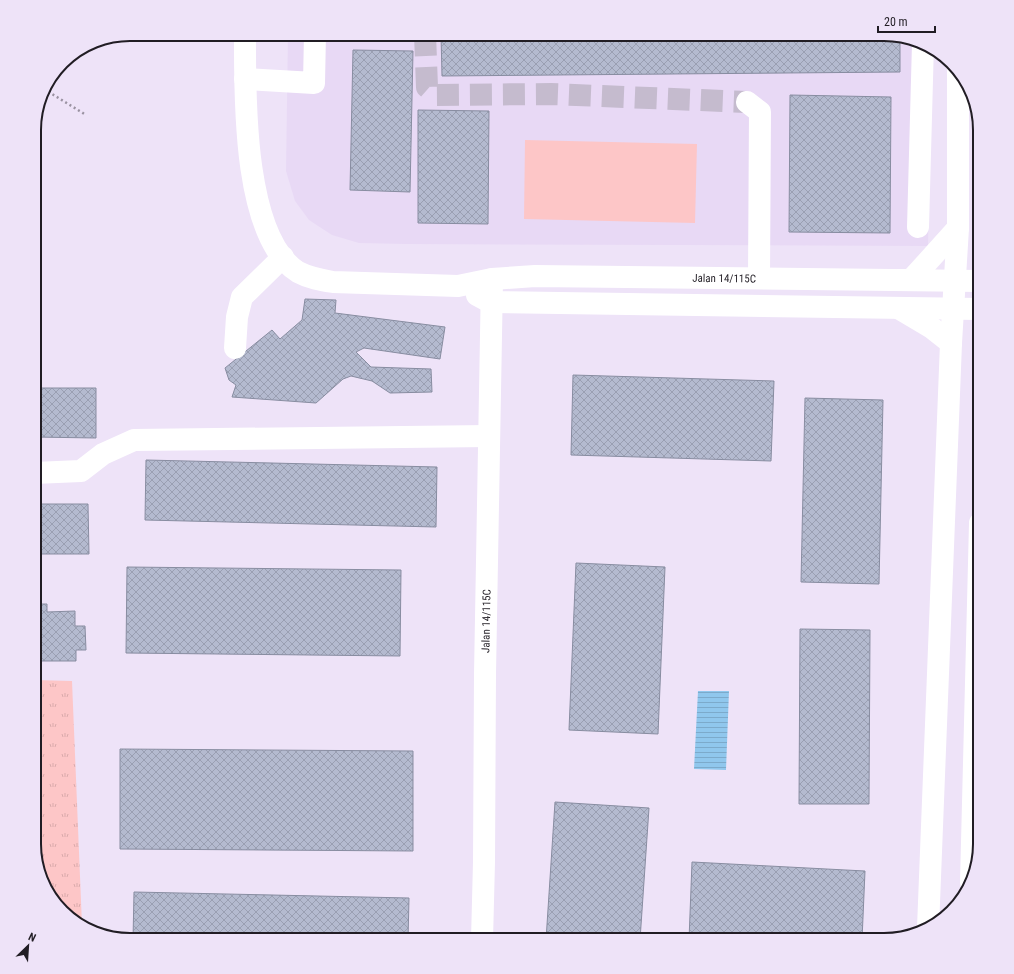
<svg xmlns="http://www.w3.org/2000/svg" width="1014" height="974" font-family="'Roboto Condensed',sans-serif">
<style>
.built{fill:#e8d9f5}
.grass{fill:#fdc6c7}
.park{fill:url(#park-tufts)}
.water{fill:url(#water-rules)}
.building{fill:url(#building-cross-hatch);stroke:#888da1}
.lines{fill:none;stroke-linecap:round;stroke-linejoin:round}
.minor-tunnel{stroke:#c5bbce;stroke-width:22;stroke-dasharray:22 11;stroke-linecap:butt}
.path{stroke:#9a92a1;stroke-width:2.5;stroke-dasharray:2 3;stroke-linecap:butt}
.minor{stroke:#fff;stroke-width:22}
.labels{text-anchor:middle;dominant-baseline:central;stroke-width:3.5;stroke-linejoin:round;paint-order:stroke}
.street-label{font-size:11px;fill:#211d24;stroke:#eee3f8}
.rim{fill:none;stroke:#211d24;stroke-width:2}
</style>
<defs>
<pattern id="park-tufts" width="24" height="20" patternUnits="userSpaceOnUse"><rect width="24" height="20" fill="#fdc6c7"/><path d="M3 7l-1-3M5 7V3M7 7l1-3M15 17l-1-3M17 17v-4M19 17l1-3" fill="none" stroke="#d9aaab"/></pattern>
<pattern id="water-rules" width="6" height="5" patternUnits="userSpaceOnUse"><rect width="6" height="5" fill="#90c7ed"/><path d="M0 2.5h6" fill="none" stroke="#7caacb"/></pattern>
<pattern id="building-cross-hatch" width="8" height="8" patternUnits="userSpaceOnUse"><rect width="8" height="8" fill="#b4bacf"/><path d="M0 0l8 8M0 8l8-8" fill="none" stroke="#9a9fb2"/></pattern>
</defs>
<rect width="100%" height="100%" fill="#eee3f8"/>
<path class="built" d="M288,34H890L926,44L931,48L928,246L406,244L359,243L332,235L309,220L295,201L286,171Z"/>
<path class="grass" d="M525,140L697,144L695,223L524,219Z"/>
<path class="park" d="M34,680L72,681L82,925L58,907L41,880L34,844Z"/>
<path class="water" d="M698,691H729L726,770L694,769Z"/>
<path class="building" d="M441,34H890L900,37V72L442,76Z
M353,50L413,51L410,192L350,190Z
M790,95L891,97L890,233L789,232Z
M418,110L489,111L488,224L418,223Z
M305,299L336,300L335,313L445,327L440,359L364,348L356,352L371,367L431,369L432,392L390,393L372,381L351,376L343,379L316,403L232,397L236,385L229,380L225,368L272,330L280,339L302,320Z
M573,375L774,381L771,461L571,455Z
M34,388H96V438L34,437Z
M805,398L883,400L879,584L801,582Z
M146,460L437,467L436,527L145,520Z
M34,504H88L89,554H34Z
M576,563L665,567L658,734L569,730Z
M127,567L401,570L400,656L126,653Z
M34,604H47V612L75,611V626H85L86,650H76V661H34Z
M800,629L870,630L869,804H799Z
M120,749L413,751V851L120,849Z
M555,802L649,808L640,940H546Z
M692,862L865,871L862,940H689Z
M134,892L409,898L408,940H133Z"/>
<g class="lines">
<path class="minor-tunnel" d="M425,34L427,87L436,95L551,94L747,102"/>
<path class="path" d="M44,89L86,115"/>
<g class="minor">
<path id="s1" d="M245,34C245,92 242,237 298,272C309,278 321,280 333,282L458,286L492,279L535,276L980,281"/>
<path d="M245,79L314,83L315,34"/>
<path d="M747,102L760,112L759,278"/>
<path d="M918,227L923,43"/>
<path d="M900,280H911L958,228"/>
<path d="M477,295L490,302L980,309"/>
<path d="M900,309L932,328L951,343"/>
<path d="M235,348L237,317L242,297L283,257"/>
<path d="M34,473L81,471L103,454L134,440L489,436"/>
<path d="M971,883L980,523"/>
<path d="M928,928L951,343L958,228V70"/>
<path id="s2" d="M482,940L484,862L485,674L492,279"/>
</g>
</g>
<g class="labels">
<g class="street-label">
<text stroke="none"><textPath href="#s1" startOffset="680">Jalan 14/115C</textPath></text>
<text stroke="none"><textPath href="#s2" startOffset="319">Jalan 14/115C</textPath></text>
</g>
</g>
<path d="M0 0H1014V974H0ZM130 41H884A89 89 0 0 1 973 130V844A89 89 0 0 1 884 933H130A89 89 0 0 1 41 844V130A89 89 0 0 1 130 41Z" fill="#eee3f8" fill-rule="evenodd"/>
<path class="rim" d="M130 41H884A89 89 0 0 1 973 130V844A89 89 0 0 1 884 933H130A89 89 0 0 1 41 844V130A89 89 0 0 1 130 41Z"/>
<g transform="translate(28 946) rotate(25)" stroke="#eee3f8" stroke-width="3" paint-order="stroke">
<path d="M0-3L7 15L0 10L-7 15Z" fill="#211d24"/>
<text y="-6" font-size="11" font-weight="bold" text-anchor="middle" fill="#211d24">N</text>
</g>
<path d="M878 26v6h57v-6" fill="none" stroke="#211d24" stroke-width="2"/>
<text x="884" y="26" font-size="12" fill="#211d24" stroke="#eee3f8" stroke-width="3" paint-order="stroke">20 m</text>
</svg>
